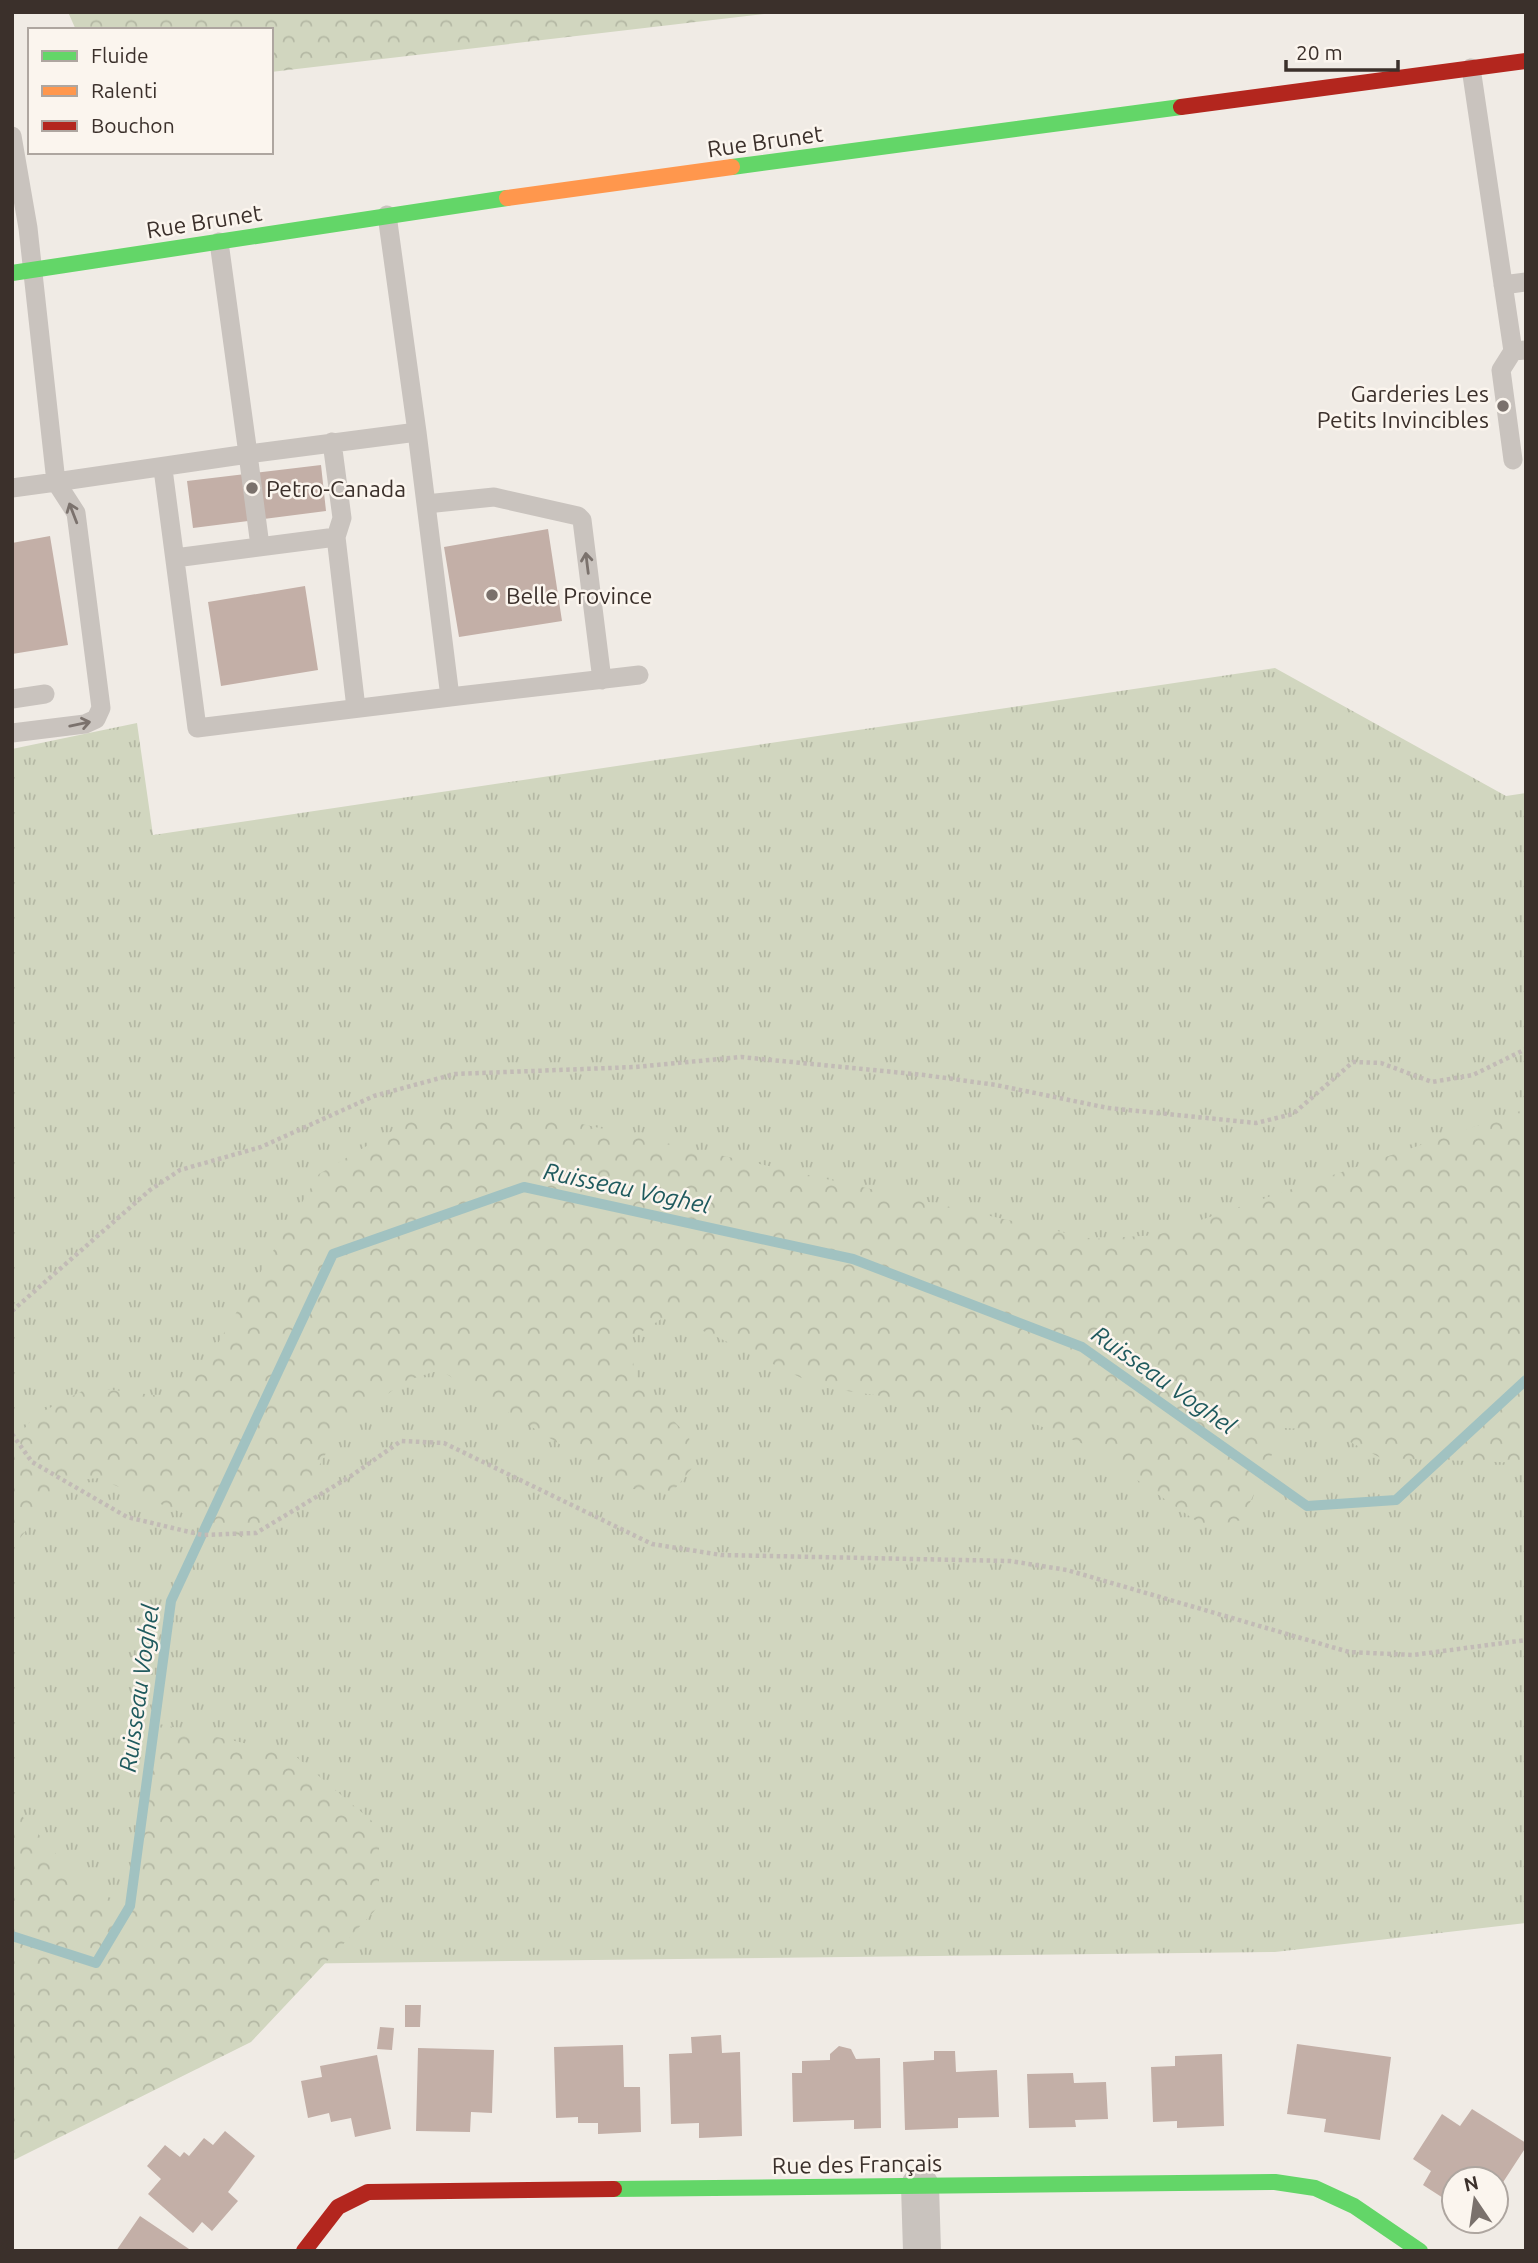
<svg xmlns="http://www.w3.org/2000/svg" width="1538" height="2263" font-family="Ubuntu,sans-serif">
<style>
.grass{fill:url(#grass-tufts)}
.forest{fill:url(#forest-crowns)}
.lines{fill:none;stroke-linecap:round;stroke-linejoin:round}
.stream{stroke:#a1c2c1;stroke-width:10}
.building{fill:#c3afa7}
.path{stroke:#c2bbb6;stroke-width:4.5;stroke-dasharray:3.5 3.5;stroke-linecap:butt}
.lane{stroke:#c9c3be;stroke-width:19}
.street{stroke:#c9c3be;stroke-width:38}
.fast{stroke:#63d668;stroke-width:16}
.slow{stroke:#ff974d;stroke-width:16}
.jam{stroke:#b3261e;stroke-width:16}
.oneway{stroke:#7b726d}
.poi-dot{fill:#7a716c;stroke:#fbf5ee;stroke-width:2.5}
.labels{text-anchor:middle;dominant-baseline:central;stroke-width:5;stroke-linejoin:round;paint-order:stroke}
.street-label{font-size:23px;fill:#3b302b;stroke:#fbf5ee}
.poi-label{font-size:23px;fill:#3b302b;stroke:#fbf5ee;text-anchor:start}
.water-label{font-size:24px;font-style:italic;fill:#1f5a5e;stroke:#fbf5ee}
</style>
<defs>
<pattern id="grass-tufts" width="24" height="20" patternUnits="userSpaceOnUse" patternTransform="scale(1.75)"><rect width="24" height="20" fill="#d1d6bf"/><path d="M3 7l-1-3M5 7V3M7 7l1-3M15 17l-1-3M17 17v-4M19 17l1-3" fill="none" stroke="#b4b8a4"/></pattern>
<pattern id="forest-crowns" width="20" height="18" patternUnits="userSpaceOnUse" patternTransform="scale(1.75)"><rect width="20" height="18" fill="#d1d6bf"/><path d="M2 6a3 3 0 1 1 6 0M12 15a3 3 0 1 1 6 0" fill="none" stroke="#b4b8a4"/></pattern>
</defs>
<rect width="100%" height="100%" fill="#f0ebe5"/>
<path class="grass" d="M1275,668L1506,796L1526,793V1923L1275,1952L12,1967V749L137,723L153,835Z"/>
<path class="forest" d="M68,12H781L271,72V30H76Z
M1526,1109V1463L1381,1458L1327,1430L1284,1428L1242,1520L1205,1527L1088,1446L992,1406L929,1403L820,1387L713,1335L666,1316L627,1341L639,1384L689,1437L693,1467L673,1491L632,1489L440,1370L405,1381L338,1431L294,1512L246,1539L97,1478L65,1482L12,1548V1443L36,1415L90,1387L161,1396L208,1360L319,1174L421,1114L555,1118L1093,1239L1157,1235Z
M155,1723L293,1754L379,1827V1906L251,2042L12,2161V1805L87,1888L130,1906Z"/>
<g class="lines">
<path class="stream" d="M12,1936L96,1963L130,1906L171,1601L333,1254L524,1187L853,1259L1082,1347L1307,1506L1396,1500L1526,1380"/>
</g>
<path class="building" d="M321,465L326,511L193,528L187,481Z
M548,529L562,621L459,637L444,547Z
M50,536L68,645L12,654V543Z
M305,586L318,670L221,686L208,602Z
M405,2005H421L420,2027H405Z
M380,2027L394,2028L392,2050L377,2049Z
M721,2035L722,2053L740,2052L742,2136L699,2138V2123L671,2124L669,2054L692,2053L691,2037Z
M1297,2044L1391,2057L1380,2140L1324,2132L1326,2119L1287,2114Z
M623,2045L624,2087H640L641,2132L598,2134V2123H578V2117L556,2118L554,2047Z
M839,2046L851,2049L856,2059L880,2058L881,2128L854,2129V2120L793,2122L792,2073H802V2061L830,2060V2054Z
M418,2048L494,2050L492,2113L471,2112L470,2132L416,2131Z
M934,2051H955L956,2072L997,2070L999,2117L958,2118V2128L905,2130L903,2062L934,2060Z
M1222,2054L1224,2126L1177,2128V2121L1153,2122L1151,2067L1175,2066V2056Z
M377,2055L391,2129L355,2137L351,2118L331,2122L329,2113L308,2118L301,2081L322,2077L320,2066Z
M1073,2073L1074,2083L1106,2082L1108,2119L1075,2120L1076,2127L1029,2128L1027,2074Z
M1472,2109L1526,2143V2147L1496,2193V2179H1454V2205L1423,2185L1431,2171L1413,2159L1442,2114L1460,2126Z
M225,2131L255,2156L228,2192L238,2201L212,2231L202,2222L193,2233L148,2194L161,2179L147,2166L165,2145L180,2157L184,2152L189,2156L204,2138L213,2145Z
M140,2216L192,2251H116Z"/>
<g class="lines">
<path class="path" d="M12,1311L150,1190L180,1170L261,1147L374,1096L455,1074L635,1067L741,1057L924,1075L996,1085L1108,1108L1256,1123L1293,1114L1353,1062L1381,1063L1432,1082L1473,1075L1526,1049
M12,1434L32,1462L127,1517L202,1535L256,1533L351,1476L401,1441L444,1443L652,1544L721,1555L1010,1561L1067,1570L1349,1652L1413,1655L1526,1640"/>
<path class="lane" d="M1471,68L1513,351L1526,350
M12,136L28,228L56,482L12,488
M1503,285L1526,282
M332,442L342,518L336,537
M1513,460L1501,370L1513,351
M163,469L197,728L450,697L417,432
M426,504L494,497L578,516L582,520L602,680
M260,546L248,454L417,432L387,215
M175,558L336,537L356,708
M450,697L639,675
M12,699L45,694
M12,733L85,724L96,719L101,708L76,513L56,482L248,454L219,242"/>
<path class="street" d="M920,2186L922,2251"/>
<path class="fast" d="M732,167L1181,107
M12,273L507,198
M614,2189L1275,2182L1315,2188L1354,2206L1420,2251"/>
<path class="slow" d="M507,198L732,167"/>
<path class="jam" d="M1181,107L1526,61
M304,2251L338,2207L368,2192L614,2189"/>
</g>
<defs><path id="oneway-shaft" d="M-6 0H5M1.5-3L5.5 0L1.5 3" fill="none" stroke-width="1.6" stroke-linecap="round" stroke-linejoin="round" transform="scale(1.75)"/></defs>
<g class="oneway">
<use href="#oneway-shaft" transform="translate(73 513) rotate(-111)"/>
<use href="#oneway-shaft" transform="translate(587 563) rotate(-97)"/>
<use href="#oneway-shaft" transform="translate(80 724) rotate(-12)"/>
</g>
<g class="poi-dot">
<circle cx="1503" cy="406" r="7"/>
<circle cx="252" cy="488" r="7"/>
<circle cx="492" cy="595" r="7"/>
</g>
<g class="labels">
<g class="street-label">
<text transform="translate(765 141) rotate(-8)">Rue Brunet</text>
<text transform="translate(204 221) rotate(-9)">Rue Brunet</text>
<text transform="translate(857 2164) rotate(-1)">Rue des Français</text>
</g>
<g class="poi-label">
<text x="1489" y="393" text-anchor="end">Garderies Les<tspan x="1489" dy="26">Petits Invincibles</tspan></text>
<text x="266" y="488">Petro-Canada</text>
<text x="506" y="595">Belle Province</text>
</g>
<g class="water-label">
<text transform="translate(627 1188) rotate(12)">Ruisseau Voghel</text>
<text transform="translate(1164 1380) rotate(35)">Ruisseau Voghel</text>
<text transform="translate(139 1688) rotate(-82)">Ruisseau Voghel</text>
</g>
</g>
<rect width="1538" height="2263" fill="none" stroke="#3b302b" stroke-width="28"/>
<rect x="28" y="28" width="245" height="126" fill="#fbf5ee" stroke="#aea6a0" stroke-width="2"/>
<rect x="42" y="51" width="35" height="10" fill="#63d668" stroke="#aea6a0" stroke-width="2"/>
<text x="91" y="63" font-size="21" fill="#3b302b">Fluide</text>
<rect x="42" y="86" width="35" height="10" fill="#ff974d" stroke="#aea6a0" stroke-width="2"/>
<text x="91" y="98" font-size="21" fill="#3b302b">Ralenti</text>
<rect x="42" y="121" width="35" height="10" fill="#b3261e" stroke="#aea6a0" stroke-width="2"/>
<text x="91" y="133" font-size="21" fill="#3b302b">Bouchon</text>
<g transform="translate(1475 2200) rotate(347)"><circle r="33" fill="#fbf5ee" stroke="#aea6a0" stroke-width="2"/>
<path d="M0-5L12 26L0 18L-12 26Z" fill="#7a716c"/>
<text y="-10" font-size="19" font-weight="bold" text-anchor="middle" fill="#3b302b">N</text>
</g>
<path d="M1286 60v10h112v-10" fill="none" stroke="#3b302b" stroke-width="3.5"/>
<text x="1296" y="60" font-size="21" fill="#3b302b" stroke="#fbf5ee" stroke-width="5" paint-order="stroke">20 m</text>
</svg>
